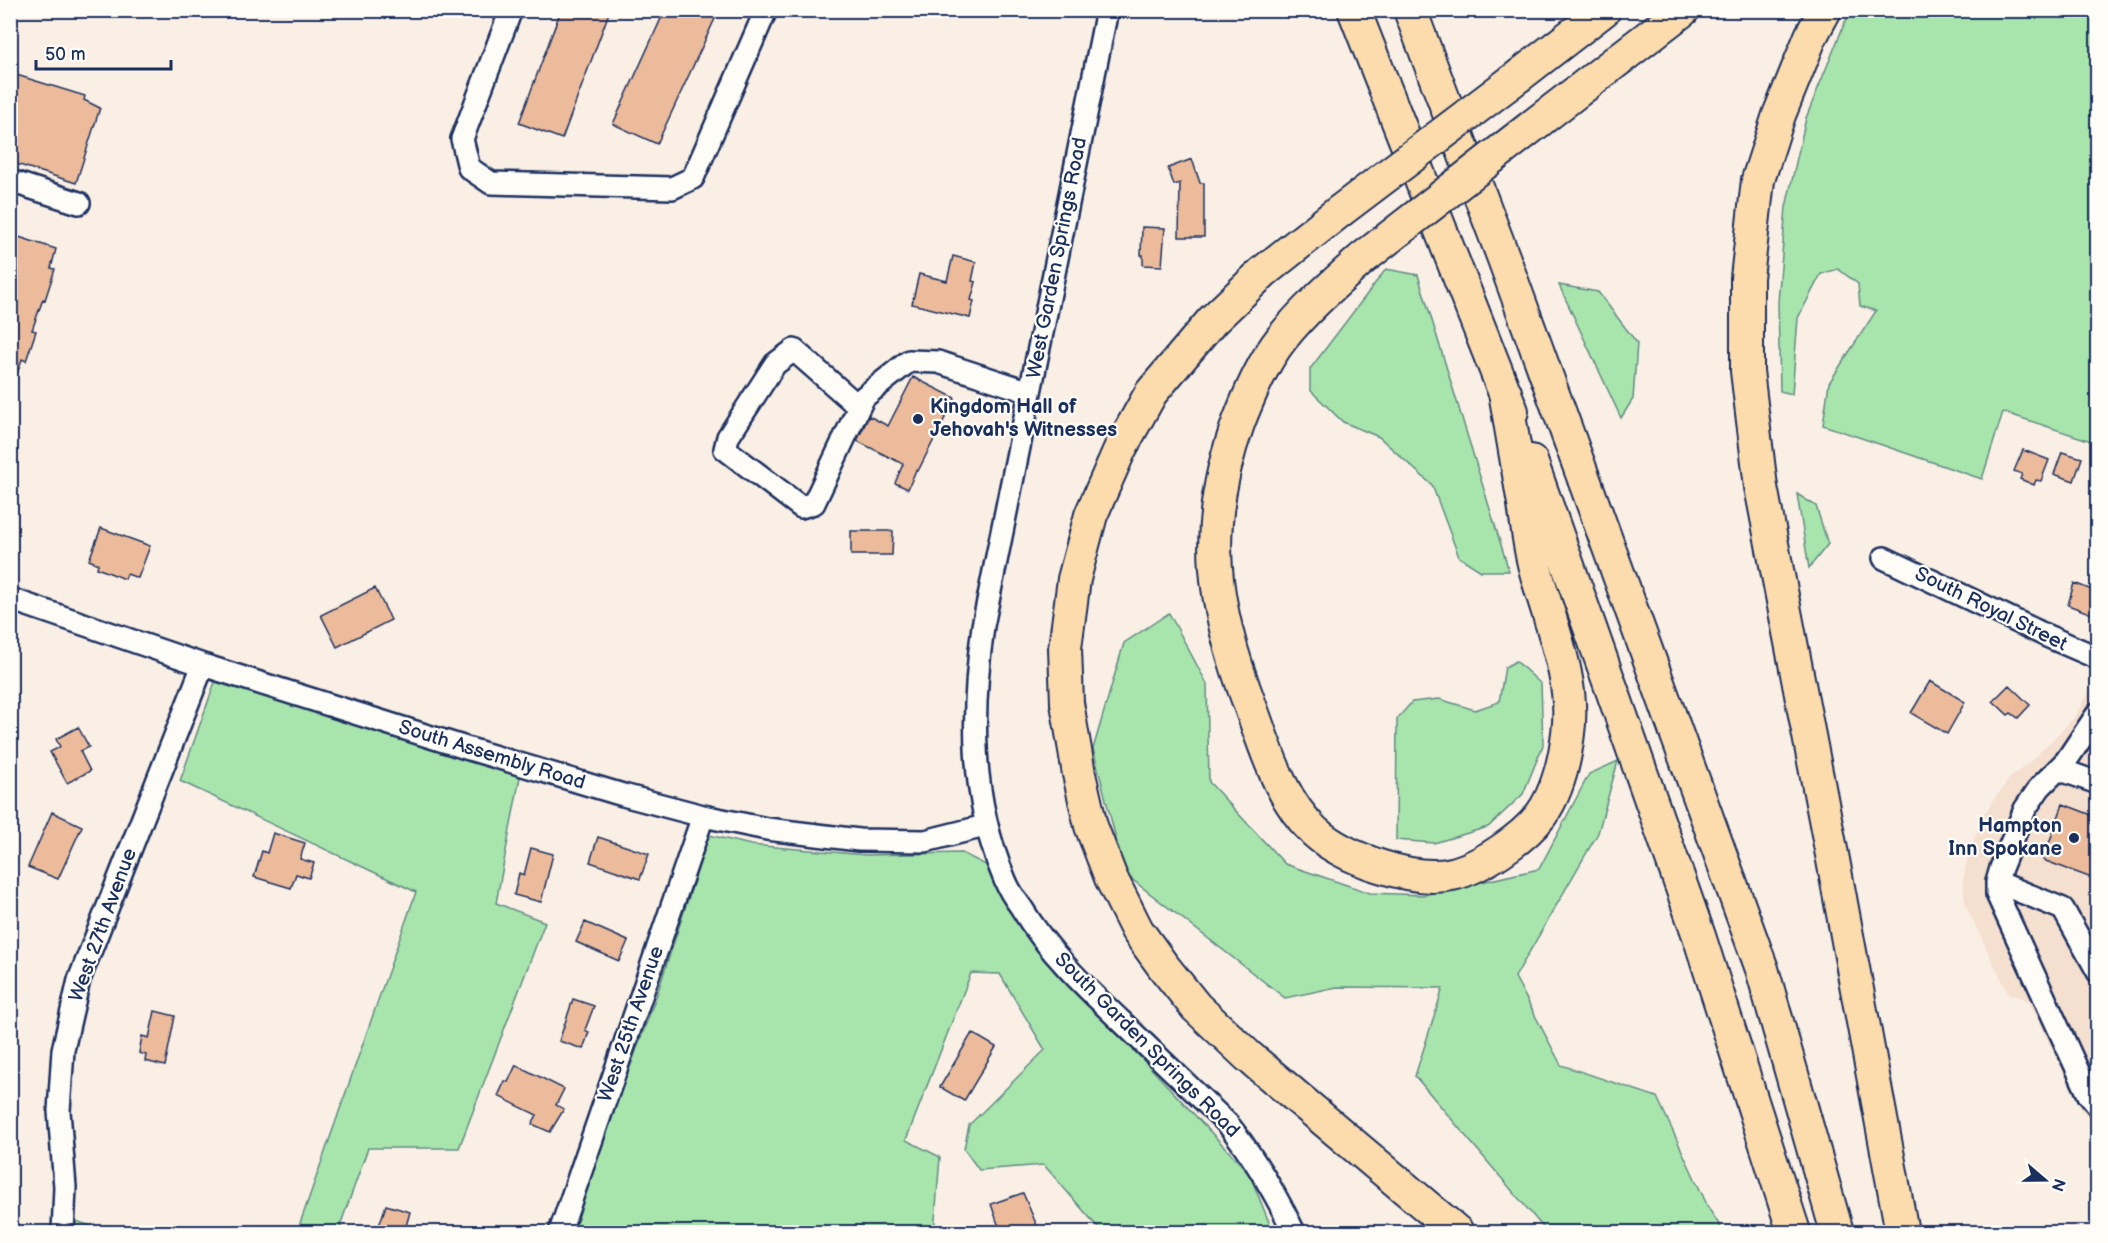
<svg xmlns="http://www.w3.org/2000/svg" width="2108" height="1243" font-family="'Balsamiq Sans',sans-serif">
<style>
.built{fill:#f5dfcf}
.green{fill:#a8e5ac;stroke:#628a85;stroke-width:1.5}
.building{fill:#ebbb9b;stroke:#1b2f5e;stroke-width:1.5}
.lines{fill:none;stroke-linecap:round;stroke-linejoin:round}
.minor-casing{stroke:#1b2f5e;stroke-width:26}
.highway-casing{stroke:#1b2f5e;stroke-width:36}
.minor{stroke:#fdfcf7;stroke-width:21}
.highway{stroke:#fcdcac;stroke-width:32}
.highway-bridge-casing{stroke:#1b2f5e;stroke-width:36;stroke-linecap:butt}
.highway-bridge{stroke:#fcdcac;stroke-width:32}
.poi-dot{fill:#1b2f5e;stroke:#fdfcf7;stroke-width:2}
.labels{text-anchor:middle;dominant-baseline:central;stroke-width:4.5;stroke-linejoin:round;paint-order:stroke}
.street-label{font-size:20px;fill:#1b2f5e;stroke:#fdfcf7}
.poi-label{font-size:20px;font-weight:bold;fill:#1b2f5e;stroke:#fdfcf7;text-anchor:start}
</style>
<rect width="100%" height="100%" fill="#f9efe5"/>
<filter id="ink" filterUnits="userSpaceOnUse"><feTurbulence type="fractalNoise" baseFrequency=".0167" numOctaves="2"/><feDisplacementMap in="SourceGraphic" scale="12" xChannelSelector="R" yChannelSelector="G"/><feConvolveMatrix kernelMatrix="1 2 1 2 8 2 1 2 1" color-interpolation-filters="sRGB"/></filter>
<g filter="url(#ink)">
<path class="built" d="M2097,677V1125L2082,1111L2029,1002L2019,996L2009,995L1965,904L1963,881L1969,851L1984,814L2009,779L2030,762L2073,719Z"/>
<path class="green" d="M1852,11H2097V443L2003,412L1982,479L1823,425L1829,383L1876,311L1860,306L1858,284L1838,269L1821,274L1798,318L1792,394L1780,391L1778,302L1786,207L1806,118L1845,22Z
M1386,269L1418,275L1509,571H1481L1459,557L1432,485L1379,437L1343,422L1310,390V369Z
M1559,285L1598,292L1637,343L1633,399L1621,418Z
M1797,494L1816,506L1828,544L1809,568Z
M1169,613L1207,684L1209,782L1285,864L1370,893L1424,895L1539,869L1589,774L1618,761L1598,833L1515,977L1561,1065L1657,1097L1709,1209L1724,1232H1547L1415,1076L1443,988L1337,987L1285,998L1125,874L1093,749L1124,643Z
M1516,661L1541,684L1543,745L1523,794L1488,827L1434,843L1396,840L1397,719L1412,702L1439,699L1475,710L1499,702L1505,667Z
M215,682L520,777L496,903L545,922L459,1148H368L340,1226L349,1232H297L416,892L180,781Z
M709,835L751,845L866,855L962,853L988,866L1100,1014L1249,1173L1273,1232H1102L1044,1165L979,1170L964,1149L969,1125L1045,1050L1000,974L971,973L906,1140L940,1157L934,1232H569L656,997Z
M64,1217L100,1229L161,1232H63Z"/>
<path class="building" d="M561,10H610L562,139L519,123Z
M665,10H719L657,144L613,124Z
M10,73L85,96L84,100L100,108L76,183L10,162Z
M1192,159L1200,183H1204V237H1179L1180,183L1174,185L1168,168Z
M1142,227L1165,228L1162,266L1143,265V255H1141Z
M19,237L56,249L51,268L55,269L45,300L43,299L32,330L36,331L26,361L22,359L13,386H10V256Z
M953,256L976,262L972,281L976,282L971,300L974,301L970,318L912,304L919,274L947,281Z
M913,377L955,398L918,471L916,470L908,489L895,483L903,464L857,441L869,416L888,426Z
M2023,450L2049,460L2041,481L2036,480L2034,485L2020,479L2022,474L2014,471Z
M2062,452L2082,458L2074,481L2054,474Z
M101,528L150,546L138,578L127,574L125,579L97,568L98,564L89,560Z
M851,531H893L892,555H851Z
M2074,583L2097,592V616L2068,605Z
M375,588L391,620L337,647L321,615Z
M1930,681L1965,702L1947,734L1911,713Z
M2009,685L2030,705L2018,718L2011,713L2008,715L1993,701Z
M78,727L89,747L80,751L90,771L67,783L50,752L60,747L56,739Z
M2063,804L2097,817V880L2043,860Z
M52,812L82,826L58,879L28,867Z
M273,833L305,843L300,859L314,863L309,878L296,874L291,888L254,877L262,851L267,853Z
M598,837L649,854L640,879L590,862Z
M531,848L553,854L541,902L514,895L519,873L524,875Z
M585,922L628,941L619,961L576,942Z
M573,999L594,1006L585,1030L589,1032L583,1049L559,1041Z
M155,1011L175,1016L165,1066L145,1061L146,1055L139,1053L142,1036L149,1038Z
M972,1033L996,1047L964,1101L940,1087Z
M516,1065L564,1089L556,1105L564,1109L550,1132L532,1124L537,1115L498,1096L505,1081L508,1082Z
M1023,1193L1040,1233H1001L991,1204Z
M386,1205L410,1212L404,1233L379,1226Z"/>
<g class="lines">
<defs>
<path id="minor" d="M511,10L462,139L469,168L491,183L672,188L693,178L766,10
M1107,10L983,626C971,714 970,797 1005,880C1009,890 1015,899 1021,907C1048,952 1085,987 1123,1023C1158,1057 1193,1090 1228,1124C1255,1158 1275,1193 1294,1232
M10,181L79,203
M859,407L794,350L775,364L728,437L725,449L801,507L814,503L859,407L864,397L909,361L938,362L1030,392
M1884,558L2047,636L2098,658
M10,599L203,665L466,748L623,795L703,816L767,829L859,840L925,841L985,826
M2098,713L2066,761L2040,787L2025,809L2001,868L1997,882V894L2089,1095L2098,1106
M2058,769L2098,783
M1997,882L2063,909L2098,972
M63,1232L65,1187L59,1111L63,1050L79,980L203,665
M560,1232L703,816"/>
<path id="highway" d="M1354,10L1512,411
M1410,10L1504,259L1762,969L1837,1232
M1825,10L1811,36L1779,115L1758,180L1747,278V371L1761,487L1833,860L1902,1232
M1520,75L1604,10
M1548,114L1683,10
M1340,211L1263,272L1212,321L1151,393L1120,449L1091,515L1074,579L1065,648L1067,703L1079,774L1091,826L1111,878L1137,930L1163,966L1196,1007L1248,1056L1457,1232
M1363,258C1334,284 1306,308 1282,338C1263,362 1250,393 1239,421C1200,527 1212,605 1251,708C1267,751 1280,799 1315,832C1344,858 1413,883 1452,874C1480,868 1524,838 1541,815C1557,793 1565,760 1568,733C1576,678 1547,617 1534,564C1529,544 1527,524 1524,504C1518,467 1511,429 1505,392
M1531,461L1699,936L1794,1232"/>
</defs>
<use href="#minor" class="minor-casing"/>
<use href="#highway" class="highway-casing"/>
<use href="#minor" class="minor"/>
<use href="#highway" class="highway"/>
<defs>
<path id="highway-bridge" d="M1340,211L1520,75
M1363,258L1548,114"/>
</defs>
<use href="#highway-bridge" class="highway-bridge-casing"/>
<use href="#highway-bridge" class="highway-bridge"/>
</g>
</g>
<g class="poi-dot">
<circle cx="918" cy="419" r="6"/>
<circle cx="2074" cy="838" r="6"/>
</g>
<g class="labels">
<g class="street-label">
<text transform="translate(1057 258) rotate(-79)">West Garden Springs Road</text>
<text transform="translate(1991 609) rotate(26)">South Royal Street</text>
<text transform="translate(492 755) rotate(17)">South Assembly Road</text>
<text transform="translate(103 925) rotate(-70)">West 27th Avenue</text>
<text transform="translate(631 1024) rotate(-71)">West 25th Avenue</text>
<text transform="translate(1147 1045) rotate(45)">South Garden Springs Road</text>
</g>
<g class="poi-label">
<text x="930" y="407">Kingdom Hall of<tspan x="930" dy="23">Jehovah's Witnesses</tspan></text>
<text x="2062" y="826" text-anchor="end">Hampton<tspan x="2062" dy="23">Inn Spokane</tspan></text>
</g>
</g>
<rect width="2108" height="1243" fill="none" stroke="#fdfcf7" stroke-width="36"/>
<rect x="18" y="18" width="2072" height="1207" fill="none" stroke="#1b2f5e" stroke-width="2" filter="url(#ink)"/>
<g transform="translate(2045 1180) rotate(110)" stroke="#fdfcf7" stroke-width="4.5" paint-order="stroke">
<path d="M0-4.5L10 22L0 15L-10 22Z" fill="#1b2f5e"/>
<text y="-9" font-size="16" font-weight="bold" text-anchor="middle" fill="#1b2f5e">N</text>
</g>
<path d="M36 60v9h135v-9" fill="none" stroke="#1b2f5e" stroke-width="3"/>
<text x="45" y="60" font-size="18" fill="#1b2f5e" stroke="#fdfcf7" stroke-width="4.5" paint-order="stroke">50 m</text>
</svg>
